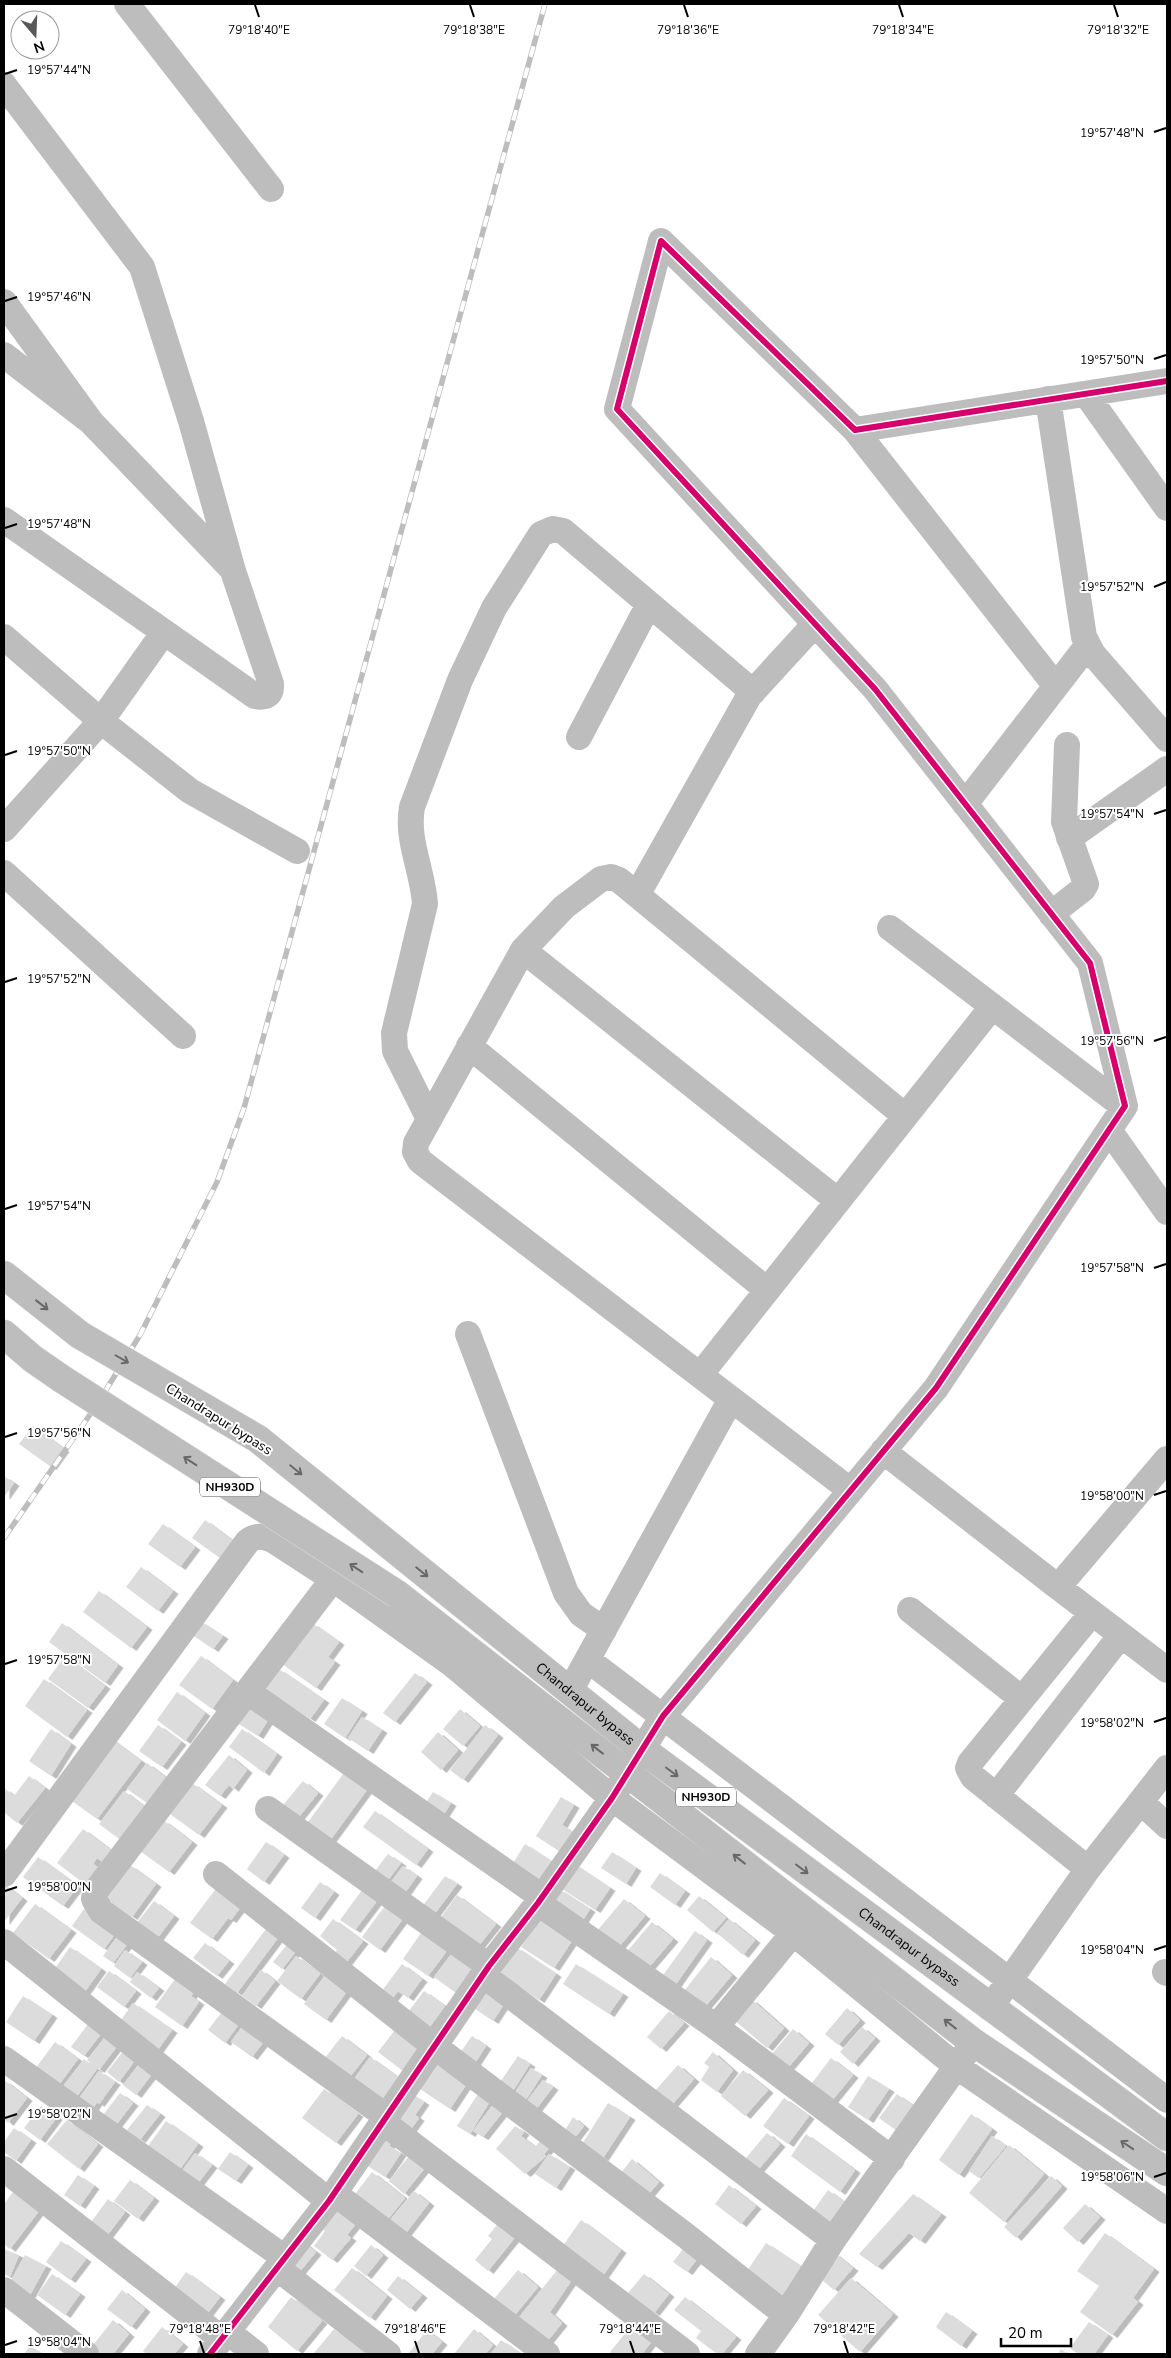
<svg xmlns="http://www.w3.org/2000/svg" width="1171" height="2358" font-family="'Nunito Sans',sans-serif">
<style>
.building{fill:#dcdcdc;filter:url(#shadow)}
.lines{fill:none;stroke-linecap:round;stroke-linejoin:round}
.highway-casing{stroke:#dbdbdb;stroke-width:29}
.street{stroke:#bdbdbd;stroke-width:26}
.highway{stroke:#bdbdbd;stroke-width:28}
.rail-casing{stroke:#bdbdbd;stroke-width:5.5}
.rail{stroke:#fff;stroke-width:4;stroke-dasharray:11;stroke-linecap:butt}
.highway-bridge-casing{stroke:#dbdbdb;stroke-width:29;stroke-linecap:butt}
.highway-bridge{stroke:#bdbdbd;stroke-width:28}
.cycleway-casing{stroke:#fff;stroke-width:9}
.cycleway{stroke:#d6006c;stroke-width:6}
.oneway{stroke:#686868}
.ticks{fill:none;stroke:#000;stroke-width:2}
.labels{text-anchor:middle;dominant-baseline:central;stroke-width:4;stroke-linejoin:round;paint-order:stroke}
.shield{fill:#fff;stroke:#4c4c4c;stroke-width:1}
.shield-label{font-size:12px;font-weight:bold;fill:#000}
.street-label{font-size:14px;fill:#000;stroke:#fff}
.ticks-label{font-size:12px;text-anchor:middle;fill:#000;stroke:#fff;stroke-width:4;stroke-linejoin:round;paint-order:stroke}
</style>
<defs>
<filter id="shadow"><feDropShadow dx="5.5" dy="3" stdDeviation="0" flood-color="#0004"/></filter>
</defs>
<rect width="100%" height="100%" fill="#fff"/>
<path class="building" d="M33,1426L64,1449L51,1467L19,1444Z
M4,1476L14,1483L4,1497Z
M205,1520L233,1541L220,1558L192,1538Z
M163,1524L195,1547L180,1567L148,1544Z
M141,1567L173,1591L158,1611L126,1587Z
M99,1591L147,1627L131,1648L83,1612Z
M200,1621L223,1636L213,1649L191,1634Z
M62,1623L118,1665L105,1683L49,1642Z
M312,1623L339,1642L328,1657L335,1662L316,1688L282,1664Z
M65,1656L105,1686L88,1708L48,1679Z
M201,1656L233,1680L212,1709L179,1685Z
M279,1669L324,1700L310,1719L265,1689Z
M415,1673L427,1682L395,1722L383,1713Z
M44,1679L87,1710L67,1737L25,1706Z
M177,1692L205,1713L185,1741L157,1720Z
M342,1698L362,1711L345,1738L324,1724Z
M245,1703L270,1717L258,1736L234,1721Z
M460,1709L480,1726L463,1746L443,1729Z
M362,1717L382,1730L368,1751L348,1738Z
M158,1725L181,1742L162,1767L139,1751Z
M485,1725L498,1735L463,1780L450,1770Z
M51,1729L71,1744L51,1776L29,1761Z
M242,1729L277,1754L264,1773L229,1747Z
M438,1732L458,1750L441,1770L421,1752Z
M110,1738L141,1761L97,1819L65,1796Z
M229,1755L247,1770L233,1789L229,1785L220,1796L205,1785Z
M147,1763L169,1780L150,1805L127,1789Z
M349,1766L372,1783L326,1846L303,1829Z
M29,1776L45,1788L17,1823L4,1812V1788L14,1796Z
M303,1781L318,1793L294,1823L278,1811Z
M192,1783L222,1805L199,1835L170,1814Z
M124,1791L146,1808L122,1841L99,1824Z
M433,1792L451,1803L439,1822L421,1810Z
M561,1797L574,1805L562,1825L578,1835L565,1855L536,1836Z
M375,1811L428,1849L416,1865L363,1827Z
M163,1820L192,1842L169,1872L140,1851Z
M83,1829L112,1851L103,1862L97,1858L93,1864L99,1868L86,1885L57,1863Z
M266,1842L284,1855L264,1882L247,1869Z
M525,1844L551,1861L536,1885L510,1868Z
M612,1852L636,1868L626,1884L601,1868Z
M388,1854L401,1863L385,1884L372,1875Z
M38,1857L78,1886L63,1906L23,1877Z
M574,1864L610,1888L595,1910L559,1887Z
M130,1865L156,1884L132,1917L105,1898Z
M403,1866L417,1876L402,1897L388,1886Z
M660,1873L685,1891L675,1905L650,1887Z
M445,1876L457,1884L430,1920L419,1911Z
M320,1882L334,1892L315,1918L301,1908Z
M5,1885L22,1898L4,1922V1887Z
M218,1886L243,1904L231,1920L228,1918L212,1939L190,1923Z
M559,1889L590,1909L581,1923L551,1903Z
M362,1890L377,1901L355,1930L340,1920Z
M457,1895L496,1924L477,1948L439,1920Z
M699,1896L726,1918L713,1932L687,1910Z
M624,1899L645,1916L617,1949L596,1932Z
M154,1901L174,1916L156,1940L135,1925Z
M387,1903L405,1916L380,1950L362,1937Z
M35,1904L71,1930L49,1959L13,1933Z
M84,1909L116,1933L104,1949L72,1926Z
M543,1914L572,1941L554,1968L521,1947Z
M333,1919L363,1941L346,1963L334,1954L337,1950L320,1936Z
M729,1919L755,1940L743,1955L717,1933Z
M652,1922L673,1939L645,1972L624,1955Z
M269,1925L281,1934L237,1993L225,1984Z
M423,1930L449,1948L428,1976L403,1959Z
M695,1931L707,1940L674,1987L661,1978Z
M119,1934L129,1942L113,1963L103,1956Z
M289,1942L298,1949L282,1969L273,1962Z
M205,1943L229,1961L217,1976L193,1958Z
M70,1947L101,1969L84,1993L53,1971Z
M516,1947L556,1974L539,2000L499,1973Z
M125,1950L142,1962L130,1978L114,1966Z
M453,1952L474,1967L456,1993L434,1977Z
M296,1956L320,1974L301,1999L277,1981Z
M711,1957L732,1975L704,2008L684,1991Z
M402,1964L422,1979L408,1998L398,1991L389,2003L378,1996Z
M576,1964L623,1994L609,2014L563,1984Z
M261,1970L275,1981L256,2006L242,1996Z
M109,1971L136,1991L124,2007L97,1987Z
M137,1972L159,1988L151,1998L130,1982Z
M326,1974L348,1990L326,2020L304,2004Z
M177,1976L196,1990L191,1996L199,2002L182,2026L155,2007Z
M481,1985L506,2001L493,2021L468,2004Z
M424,1991L445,2006L426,2032L405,2016Z
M23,1996L52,2015L34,2041L6,2022Z
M751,1999L784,2028L767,2048L734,2020Z
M133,2003L172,2030L157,2051L119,2023Z
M225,2008L242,2020L225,2043L208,2030Z
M847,2008L860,2020L838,2045L825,2034Z
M669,2011L684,2023L661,2049L647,2037Z
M91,2020L104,2030L84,2056L71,2047Z
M244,2024L265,2040L252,2057L231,2042Z
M862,2027L875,2038L853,2064L840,2052Z
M793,2029L809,2043L787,2069L771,2055Z
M395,2030L420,2050L403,2071L378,2052Z
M109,2032L121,2041L99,2070L87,2060Z
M342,2036L367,2055L349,2078L324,2059Z
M472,2036L486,2046L475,2063L460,2053Z
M55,2042L78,2059L58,2086L35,2069Z
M127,2046L139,2055L119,2082L107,2072Z
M713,2052L733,2070L717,2092L701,2080L709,2067L704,2063Z
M518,2056L530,2064L509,2097L496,2088Z
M370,2057L399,2078L381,2103L352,2082Z
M831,2058L853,2075L830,2103L809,2087Z
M84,2059L97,2069L75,2099L61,2089Z
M143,2059L156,2069L136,2095L123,2085Z
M438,2063L468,2082L450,2109L420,2089Z
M678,2065L694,2079L670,2107L653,2093Z
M531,2068L542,2075L523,2104L512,2097Z
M743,2070L768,2090L745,2116L721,2096Z
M99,2071L115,2082L99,2104L97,2102L91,2111L77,2101Z
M868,2076L889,2089L868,2120L848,2107Z
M4,2080L27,2098L8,2123L4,2119Z
M543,2080L553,2087L534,2112L524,2105Z
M324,2089L358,2114L336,2143L302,2118Z
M120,2093L133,2103L113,2129L100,2119Z
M410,2093L424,2102L415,2115L419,2118L409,2132L392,2121Z
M478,2094L490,2101L470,2134L457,2126Z
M897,2094L915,2107L897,2131L879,2118Z
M784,2098L809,2116L788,2144L763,2126Z
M608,2103L630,2117L603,2158L582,2144Z
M147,2105L160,2114L140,2140L127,2130Z
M41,2106L57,2117L40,2140L24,2128Z
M492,2106L502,2113L483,2137L473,2131Z
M971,2114L992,2129L959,2175L939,2160Z
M573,2117L584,2126L570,2144L561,2137Z
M67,2120L98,2144L79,2169L47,2144Z
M166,2121L198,2144L178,2172L146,2149Z
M515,2126L524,2132L521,2136L535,2147L540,2141L549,2148L544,2154L546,2156L525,2174L496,2149Z
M14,2128L31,2140L16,2161L4,2152V2142Z
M384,2132L394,2138L389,2146L401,2153L385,2177L363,2163Z
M767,2133L780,2144L758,2170L745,2159Z
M806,2134L855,2170L840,2192L791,2156Z
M992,2136L1006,2146L979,2178L969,2171Z
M1009,2145L1044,2174L1004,2222L969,2193Z
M413,2151L428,2164L404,2194L389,2181Z
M230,2152L248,2165L236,2181L218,2169Z
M195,2153L212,2165L195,2187L179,2175Z
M549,2154L570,2167L556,2188L535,2174Z
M632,2159L659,2182L647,2196L620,2174Z
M372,2172L405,2198L384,2224L352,2198Z
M78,2175L94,2186L80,2206L64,2195Z
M1051,2176L1062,2186L1016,2238L1004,2227Z
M130,2180L154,2198L138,2219L114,2201Z
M729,2185L756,2206L741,2224L715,2204Z
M828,2190L844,2202L829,2223L813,2211Z
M414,2191L429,2203L402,2238L386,2225Z
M13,2192L39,2211L10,2249L4,2244V2204Z
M913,2194L941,2214L920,2241L909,2233L877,2267L859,2254Z
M108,2199L125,2212L106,2237L89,2225Z
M1085,2204L1100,2217L1078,2242L1063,2228Z
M332,2207L355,2225L347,2235L351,2238L332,2260L314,2246L325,2231L318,2225Z
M581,2220L621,2250L602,2277L562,2247Z
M500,2221L517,2235L488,2271L475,2260L492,2239L488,2236Z
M1105,2233L1154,2269L1133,2298L1138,2302L1112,2335L1080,2312L1099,2286L1077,2271Z
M61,2241L86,2259L70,2280L46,2262Z
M302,2241L316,2252L297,2275L283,2264Z
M688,2243L702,2253L687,2272L673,2262Z
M766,2243L802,2267L780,2298L745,2274Z
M371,2245L383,2255L366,2276L354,2266Z
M4,2249L19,2255L10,2277L4,2274Z
M834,2253L853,2268L834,2290L816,2275Z
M25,2255L46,2266L30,2295L9,2284Z
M352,2268L387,2296L370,2318L334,2290Z
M558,2269L572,2280L550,2312L562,2323L541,2349L512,2326Z
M518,2270L538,2287L510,2321L489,2305Z
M186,2272L220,2297L204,2318L171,2293Z
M52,2274L80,2294L65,2315L37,2295Z
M644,2274L669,2294L654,2313L628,2293Z
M398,2276L422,2295L410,2309L387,2290Z
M851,2278L893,2314L860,2352L818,2315Z
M122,2290L145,2309L131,2327L107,2309Z
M291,2297L322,2321L297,2351L268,2327Z
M685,2297L736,2337L722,2354H717L696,2338L701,2331L674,2310Z
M946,2312L972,2331L961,2346L936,2327Z
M113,2320L129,2334L113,2354H86Z
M1089,2322L1108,2335L1094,2354H1078L1070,2348Z
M633,2324L653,2340L642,2354H612L610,2352Z
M162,2327L183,2344L174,2354H146L143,2351Z
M334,2329L366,2354L314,2353Z
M474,2329L493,2345L485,2354H454Z
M427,2330L442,2342L432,2354H408Z
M501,2340L521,2354H491Z
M30,2346L43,2354H24Z
M1061,2349L1068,2354H1058Z"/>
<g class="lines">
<defs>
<g id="highway">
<path d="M4,1275L80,1335"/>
<path d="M4,1334L33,1359L62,1379"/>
<path id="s1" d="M258,1439L643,1750L1167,2137"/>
<path d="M397,1594L973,2042L1167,2172"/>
</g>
</defs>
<use href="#highway" class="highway-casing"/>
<path class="street" d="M127,4L271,189
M4,85L142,267L191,421L233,571L271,684C272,696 265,698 255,696L164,632
M4,302L91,422L4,355
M1086,394L1167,508
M1048,399L1084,637L1093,654L1167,739
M91,422L231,568
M855,430L1055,685
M4,520L164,632L101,721L190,791L297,851
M4,637L101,721L4,829
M579,737L649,604
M965,804L1087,646
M1069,838L1167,769
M4,873L183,1036
M637,895L749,696L815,624
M1051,914L1083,889L1086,884L1064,822L1067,745
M890,928L1124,1107
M523,950L838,1201
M469,1046L767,1290
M429,1119L395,1051L394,1033L425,904C423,871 406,840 412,807L460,680L494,608L541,534L553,529L563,531L753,692
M1109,1130L1167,1212
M468,1334L566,1593L581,1614L604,1630
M700,1375L992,1007
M883,1451L1058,1587L1167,1459
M850,1490L420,1161L415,1152L416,1143L523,950L564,907L601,879L611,877L619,880L905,1116
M333,1579L95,1892L94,1899L101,1911L387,2117
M1058,1587L1167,1670
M910,1610L1022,1699
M588,1660L1167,2100
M570,1691L731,1399
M248,1692L542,1897
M996,1796L1121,1635
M1141,1802L1167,1826
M268,1809L489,1966
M1088,1869L973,1777L968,1768L970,1763L1092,1613
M4,1874L248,1541C257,1535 262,1536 273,1540L333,1579L453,1665L612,1798L793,1933L956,2066L1167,2211
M216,1874L434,2046L685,2235L786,2315
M538,1903L716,2027L892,2159
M4,1942L329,2201
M1165,1972L1167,1973
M483,1975L833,2240
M990,2008L1088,1869L1167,1768
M716,2027L804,1920
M4,2059L285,2258
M383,2122L687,2354
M4,2169L222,2339
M334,2193L547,2354
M277,2268L388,2354
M4,2290L86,2354
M228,2332L256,2354
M210,2354L329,2201L489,1966L538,1903L612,1798L663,1716L936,1388L1125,1106L1090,963L875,689L617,409L661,241L855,430L1167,381
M758,2354L786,2315L833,2240L966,2053"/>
<use href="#highway" class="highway"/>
<defs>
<path id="rail" d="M4,1538L96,1406L140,1335L217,1182L244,1108L545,4"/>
</defs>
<use href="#rail" class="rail-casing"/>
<use href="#rail" class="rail"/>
<defs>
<path id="highway-bridge" d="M80,1335L258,1439
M62,1379L397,1594"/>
</defs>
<use href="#highway-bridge" class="highway-bridge-casing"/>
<use href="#highway-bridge" class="highway-bridge"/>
<defs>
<path id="cycleway" d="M210,2354L329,2201L489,1966L538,1903L612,1798L663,1716L936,1388L1125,1106L1090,963L875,689L617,409L661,241L855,430L1167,381"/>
</defs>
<use href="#cycleway" class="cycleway-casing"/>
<use href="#cycleway" class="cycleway"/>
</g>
<defs><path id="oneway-shaft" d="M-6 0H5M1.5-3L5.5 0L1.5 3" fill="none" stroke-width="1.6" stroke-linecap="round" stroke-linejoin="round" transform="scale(1.25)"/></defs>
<g class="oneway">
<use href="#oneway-shaft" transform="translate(42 1305) rotate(38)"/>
<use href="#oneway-shaft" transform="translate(122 1359) rotate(30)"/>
<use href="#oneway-shaft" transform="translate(190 1461) rotate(-147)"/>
<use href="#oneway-shaft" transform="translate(296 1470) rotate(39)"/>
<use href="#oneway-shaft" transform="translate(356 1568) rotate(-147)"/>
<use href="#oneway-shaft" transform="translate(422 1572) rotate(39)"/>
<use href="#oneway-shaft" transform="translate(597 1749) rotate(-142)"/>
<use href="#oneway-shaft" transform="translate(672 1772) rotate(37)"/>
<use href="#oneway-shaft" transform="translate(739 1859) rotate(-142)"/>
<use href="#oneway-shaft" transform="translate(802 1869) rotate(37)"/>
<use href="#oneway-shaft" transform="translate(950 2024) rotate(-142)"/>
<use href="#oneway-shaft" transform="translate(1127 2145) rotate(-146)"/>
</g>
<path class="ticks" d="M255,5L259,17M470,5L474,17M684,5L688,17M899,5L903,17M1114,5L1118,17M5,74L17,70M1154,132L1166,128M5,301L17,297M1154,359L1166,355M5,528L17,524M1154,587L1166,582M5,755L17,751M1154,814L1166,810M5,982L17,978M1154,1041L1166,1037M5,1209L17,1205M1154,1268L1166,1264M5,1437L17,1433M1154,1495L1166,1491M5,1664L17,1660M1154,1722L1166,1718M5,1891L17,1887M1154,1950L1166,1946M5,2118L17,2114M1154,2177L1166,2173M200,2341L204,2353M415,2341L419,2353M630,2341L634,2353M844,2341L848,2353M5,2345L17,2341"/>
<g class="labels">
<g class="shield">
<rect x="200" y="1477.5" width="60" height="19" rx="4"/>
<rect x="676" y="1787.5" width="60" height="19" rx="4"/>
</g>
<g class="shield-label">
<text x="230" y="1487">NH930D</text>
<text x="706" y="1797">NH930D</text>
</g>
<g class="street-label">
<text transform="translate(219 1419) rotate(32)">Chandrapur bypass</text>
<text stroke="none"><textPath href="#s1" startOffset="421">Chandrapur bypass</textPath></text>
<text stroke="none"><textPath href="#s1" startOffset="826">Chandrapur bypass</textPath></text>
</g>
</g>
<g class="ticks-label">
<text x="259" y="34">79°18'40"E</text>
<text x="474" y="34">79°18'38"E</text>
<text x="688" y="34">79°18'36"E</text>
<text x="903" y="34">79°18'34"E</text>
<text x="1118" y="34">79°18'32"E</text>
<text x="59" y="74">19°57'44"N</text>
<text x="1112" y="137">19°57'48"N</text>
<text x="59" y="301">19°57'46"N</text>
<text x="1112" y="364">19°57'50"N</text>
<text x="59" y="528">19°57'48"N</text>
<text x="1112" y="591">19°57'52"N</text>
<text x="59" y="755">19°57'50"N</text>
<text x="1112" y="818">19°57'54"N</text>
<text x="59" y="983">19°57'52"N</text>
<text x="1112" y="1045">19°57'56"N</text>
<text x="59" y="1210">19°57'54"N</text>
<text x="1112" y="1272">19°57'58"N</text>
<text x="59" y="1437">19°57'56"N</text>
<text x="1112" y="1500">19°58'00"N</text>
<text x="59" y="1664">19°57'58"N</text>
<text x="1112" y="1727">19°58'02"N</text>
<text x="59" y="1891">19°58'00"N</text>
<text x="1112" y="1954">19°58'04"N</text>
<text x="59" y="2118">19°58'02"N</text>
<text x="1112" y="2181">19°58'06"N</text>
<text x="200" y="2333">79°18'48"E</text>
<text x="415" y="2333">79°18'46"E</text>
<text x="630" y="2333">79°18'44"E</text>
<text x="844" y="2333">79°18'42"E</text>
<text x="59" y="2346">19°58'04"N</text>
</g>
<rect width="1171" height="2358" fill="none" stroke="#000000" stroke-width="10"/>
<g transform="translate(35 35) rotate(161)"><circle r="24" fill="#ffffff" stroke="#999999"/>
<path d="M0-4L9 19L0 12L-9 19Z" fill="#595959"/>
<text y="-8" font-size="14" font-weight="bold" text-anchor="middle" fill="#000000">N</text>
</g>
<path d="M1001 2338v8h70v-8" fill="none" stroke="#000000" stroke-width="2.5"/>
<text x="1008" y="2338" font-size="15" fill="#000000" stroke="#ffffff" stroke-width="4" paint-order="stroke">20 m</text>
</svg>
